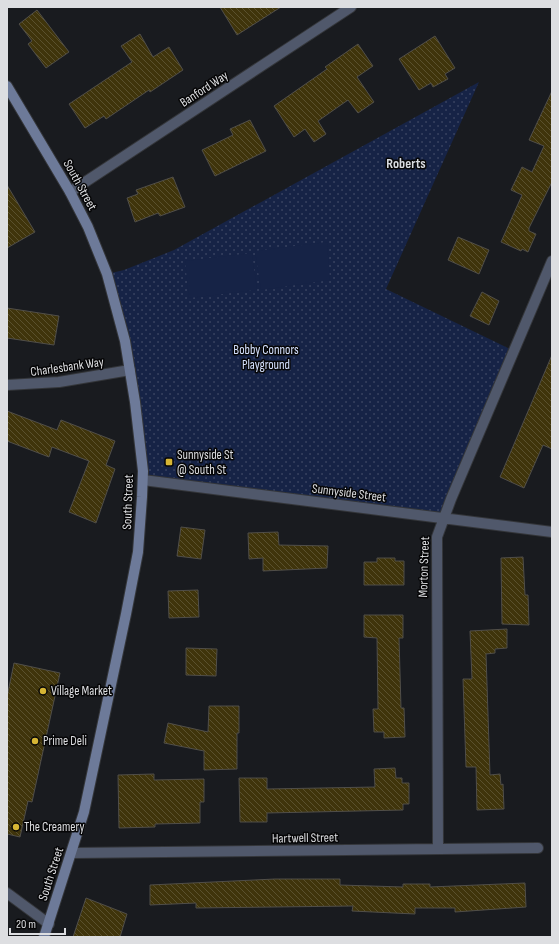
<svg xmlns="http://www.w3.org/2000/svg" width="559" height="944" font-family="'Sofia Sans Condensed',sans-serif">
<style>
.park{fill:url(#park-dots)}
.pitch{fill:#162346}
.building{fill:url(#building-back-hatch);stroke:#504e49}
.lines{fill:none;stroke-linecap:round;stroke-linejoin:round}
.street-casing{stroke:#34363a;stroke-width:12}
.secondary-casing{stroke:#34363a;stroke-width:12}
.street{stroke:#50586b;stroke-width:10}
.secondary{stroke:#6d7a99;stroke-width:10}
.poi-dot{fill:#d6b534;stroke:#060607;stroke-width:1.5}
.labels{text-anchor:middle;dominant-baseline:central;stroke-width:3;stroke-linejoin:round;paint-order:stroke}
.street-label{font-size:13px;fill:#dddee1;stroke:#060607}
.park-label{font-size:13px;fill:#d6e2ff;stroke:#060607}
.poi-label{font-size:13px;fill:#dddee1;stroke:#060607;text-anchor:start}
.neighbourhood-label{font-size:14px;font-weight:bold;fill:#d8dbe0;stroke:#060607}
</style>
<defs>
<pattern id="park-dots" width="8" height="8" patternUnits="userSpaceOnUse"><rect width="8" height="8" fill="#162346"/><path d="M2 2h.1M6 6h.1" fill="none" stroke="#374260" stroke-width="1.8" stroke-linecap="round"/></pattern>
<pattern id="building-back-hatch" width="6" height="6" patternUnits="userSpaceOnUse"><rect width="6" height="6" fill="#3f340b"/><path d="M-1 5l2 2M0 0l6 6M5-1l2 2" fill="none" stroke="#5a512e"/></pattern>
</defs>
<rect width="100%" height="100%" fill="#191b1f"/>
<path class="park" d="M479,82L386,289L514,351L444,517L143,480L140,442L107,274L124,270L174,250Z"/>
<path class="pitch" d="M327,242L330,280L261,290L255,251Z
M252,253L257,290L189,298L185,261Z"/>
<path class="building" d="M220,7H281L237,35Z
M37,10L69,52L46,68L28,44L32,41L19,24Z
M140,34L153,57L169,47L183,70L150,92L149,90L106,119L104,116L85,128L69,104L132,62L121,46Z
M435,36L455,68L445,74L448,79L433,87L431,83L419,90L399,59Z
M358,44L373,66L357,77L374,102L358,113L348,100L318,121L326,134L314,142L305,129L294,137L274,106L327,69L325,67Z
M552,91V182L529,228V231L536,234L528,252L522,249L521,251L501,242L522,195L511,190L522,167L532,172L544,146L529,140Z
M250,120L266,151L215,176L202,150L233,135L230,129Z
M173,177L185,207L160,216L158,213L135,222L127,198L138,194L136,190Z
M7,185L35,232L7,248Z
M458,237L489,250L479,274L448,260Z
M482,292L499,301L489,325L470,316Z
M7,308L59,316L54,345L7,338Z
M552,355V449L543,445L524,488L500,477Z
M7,411L57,430L61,420L115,441L106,465L115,469L96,523L69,512L89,461L52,447L49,457L7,441Z
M181,527L205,530L201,559L177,556Z
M278,532L279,545L328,546L327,568L263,571V558L249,559L248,533Z
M523,557L525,595H528L529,625L502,624L501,558Z
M377,558H395V561H404V585H364V562H377Z
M198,590L199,617L169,618L168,591Z
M364,615H403V638H399L401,708H404L405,737L384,738V732H374L373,709H378L377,638L364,637Z
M507,629V648L495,649V653L486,654L490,775L500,774L501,785L503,784L504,809L477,810L476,767H466L463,679H472L470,631Z
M186,648L217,649L216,676L186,675Z
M14,663L60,673L32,802L28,801L20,837L7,834V697Z
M209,706H239V733H237V769L204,770V751L164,743L168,723L208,732Z
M395,768L396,778H402V783H409V804H403V810L267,813V822H240L239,778H267V789L375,787L374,769Z
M154,774V780L204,779V802H200V823L155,824V827L119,828L118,775Z
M275,879H340V885L403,887V884H430V887L525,883L526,907L455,912V908H415V914L352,911L353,906L196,908V903L150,905V885Z
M86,898L127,914L120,937H73Z"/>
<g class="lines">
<defs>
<path id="street" d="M70,192L351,7
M7,385L59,382L130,370
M143,480L552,532
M438,849L437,537L451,499L552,261
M72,853L538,848
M7,893L49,924"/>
<path id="secondary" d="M7,86L70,192L88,227L107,274L125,341L135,402L143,471L142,497L138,552L126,614L84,812L44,937"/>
</defs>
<use href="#street" class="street-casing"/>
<use href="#secondary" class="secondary-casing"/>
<use href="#street" class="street"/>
<use href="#secondary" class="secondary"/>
</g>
<g class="poi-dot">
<rect x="165" y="458" width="8" height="8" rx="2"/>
<circle cx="43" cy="691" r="4"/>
<circle cx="35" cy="741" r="4"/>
<circle cx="16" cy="827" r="4"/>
</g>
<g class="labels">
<g class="street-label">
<text transform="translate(204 89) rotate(-33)">Banford Way</text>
<text transform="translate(80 185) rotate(61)">South Street</text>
<text transform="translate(67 367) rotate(-8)">Charlesbank Way</text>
<text transform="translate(349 493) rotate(7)">Sunnyside Street</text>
<text transform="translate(128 502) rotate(-88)">South Street</text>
<text transform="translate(424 567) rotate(-88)">Morton Street</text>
<text transform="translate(305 838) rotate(-1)">Hartwell Street</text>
<text transform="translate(51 874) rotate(-72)">South Street</text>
</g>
<g class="park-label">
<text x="266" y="350">Bobby Connors<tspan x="266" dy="15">Playground</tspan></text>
</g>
<g class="poi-label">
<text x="177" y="455">Sunnyside St<tspan x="177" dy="15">@ South St</tspan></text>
<text x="51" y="691">Village Market</text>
<text x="43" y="741">Prime Deli</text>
<text x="24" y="827">The Creamery</text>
</g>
<g class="neighbourhood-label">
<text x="406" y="163">Roberts</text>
</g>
</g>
<rect width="559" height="944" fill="none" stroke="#dddee1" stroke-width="16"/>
<path d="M10 928v6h55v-6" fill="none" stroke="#dddee1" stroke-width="2"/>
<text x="16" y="928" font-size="12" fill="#dddee1" stroke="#060607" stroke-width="3" paint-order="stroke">20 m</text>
</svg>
